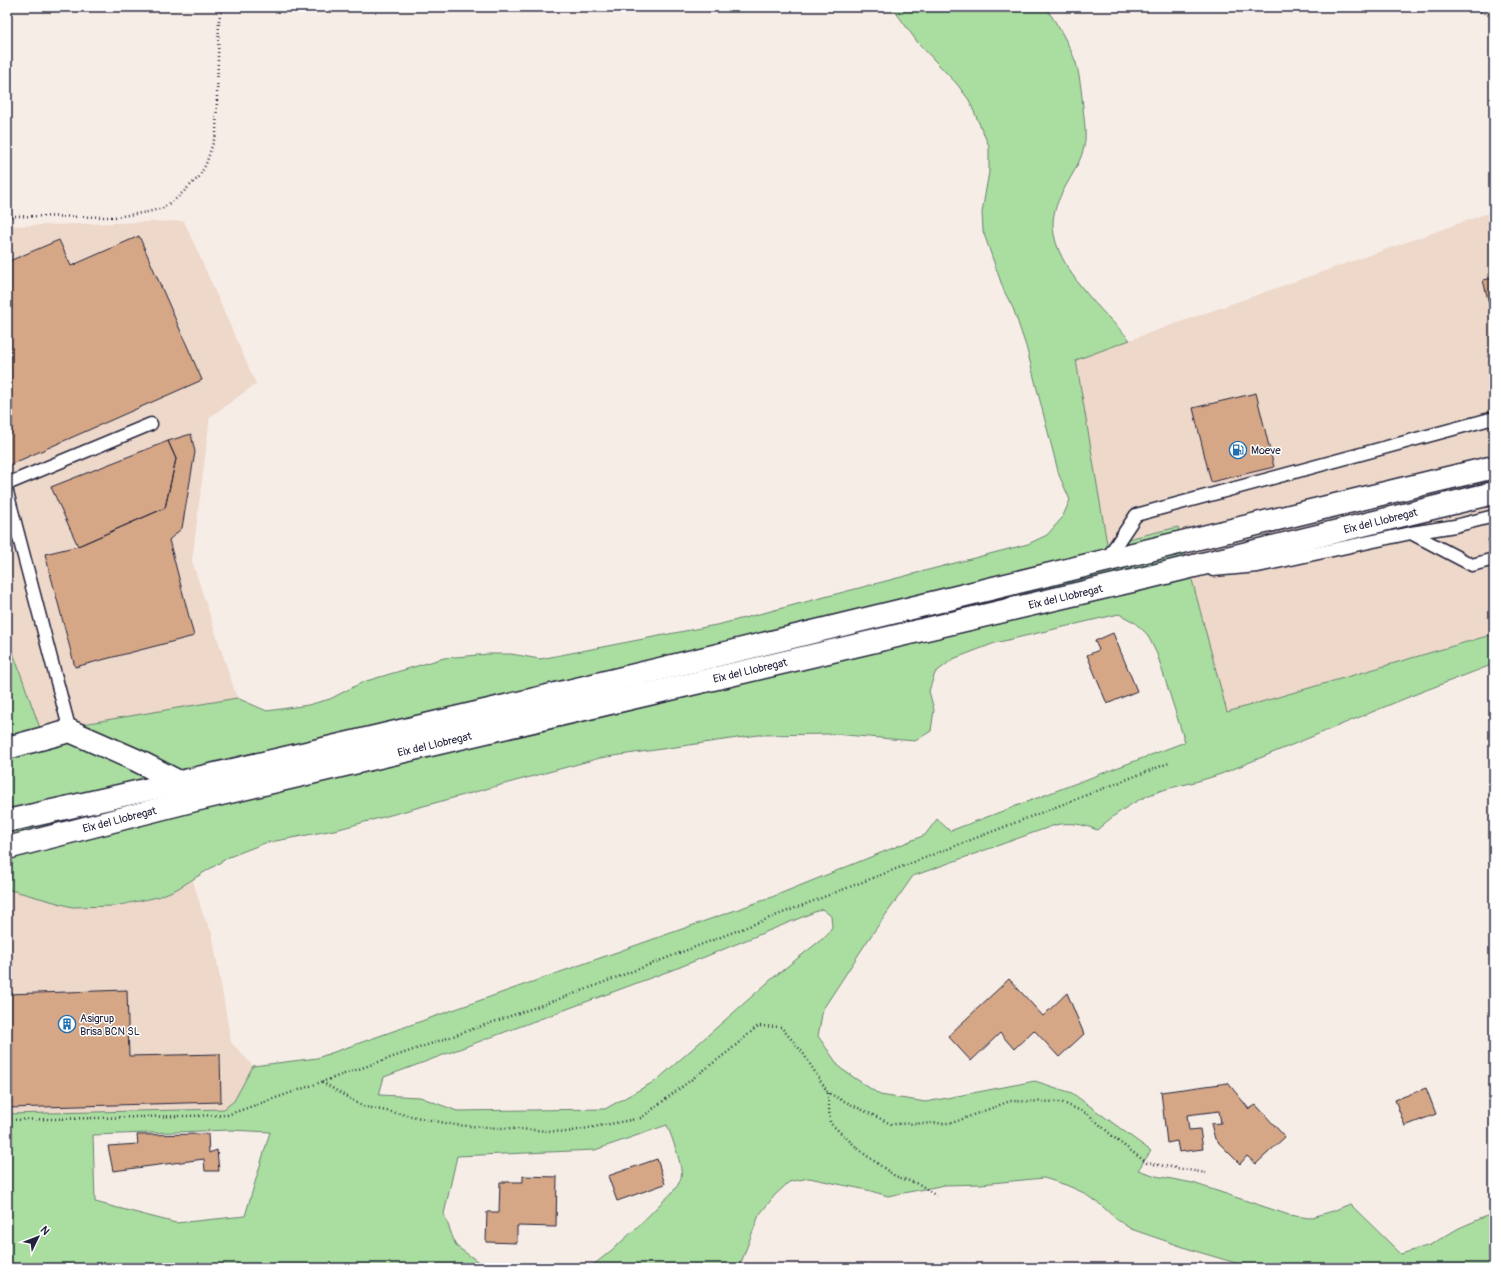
<svg xmlns="http://www.w3.org/2000/svg" width="1501" height="1275" font-family="Pangolin,sans-serif">
<style>
.built{fill:#edd8ca}
.green{fill:#aadea0;stroke:#66806e;fill-rule:evenodd}
.building{fill:#d5a787;stroke:#22223b}
.lines{fill:none;stroke-linecap:round;stroke-linejoin:round}
.lane-casing{stroke:#22223b;stroke-width:15}
.street-casing{stroke:#22223b;stroke-width:25}
.highway-casing{stroke:#22223b;stroke-width:25}
.path{stroke:#22223b;stroke-width:2.5;stroke-dasharray:1 3;stroke-linecap:butt}
.lane{stroke:#fff;stroke-width:12}
.street{stroke:#fff;stroke-width:22}
.highway{stroke:#fff;stroke-width:22}
.labels{text-anchor:middle;dominant-baseline:central;stroke-width:3;stroke-linejoin:round;paint-order:stroke}
.poi-label{font-size:11px;fill:#22223b;stroke:#fff;text-anchor:start}
.street-label{font-size:11px;fill:#22223b;stroke:#fff}
</style>
<rect width="100%" height="100%" fill="#f7ede7"/>
<filter id="ink" filterUnits="userSpaceOnUse"><feTurbulence type="fractalNoise" baseFrequency=".025" numOctaves="2"/><feDisplacementMap in="SourceGraphic" scale="8" xChannelSelector="R" yChannelSelector="G"/><feConvolveMatrix kernelMatrix="1 2 1 2 8 2 1 2 1" color-interpolation-filters="sRGB"/></filter>
<g filter="url(#ink)">
<path class="built" d="M1494,211V634L1227,712L1178,527L1107,544L1076,359Z
M184,221L256,384L210,417L192,561L237,698L41,731L7,636V226Z
M193,880L203,915L212,933L231,1042L253,1066L234,1101L224,1109L7,1114V889L72,907L115,906L136,902L177,889Z"/>
<path class="green" d="M892,7H1045C1056,21 1070,46 1076,63C1081,80 1082,99 1084,117C1085,126 1086,138 1084,147C1078,174 1052,197 1053,226C1055,268 1103,311 1130,340L1076,360L1107,544L1178,527L1227,712L1494,634V664L1416,694L1221,774C1204,780 1187,784 1170,788C1142,795 1118,811 1097,830C1083,824 1070,822 1055,825L913,876L868,940L823,1009L818,1036L840,1068L880,1095L926,1102L1035,1081L1072,1093L1151,1151L1138,1170L1156,1176L1193,1183L1289,1215L1309,1218L1333,1211L1350,1204L1401,1254L1430,1245L1459,1228L1494,1213V1268H1253L1195,1251L1131,1229L1116,1219L1101,1205L1082,1192L1066,1185L1044,1178L981,1184L945,1185L888,1196L867,1190L809,1178L789,1182L775,1195L759,1215L739,1268H589C615,1249 638,1227 660,1204C668,1197 678,1188 681,1178C684,1168 671,1135 667,1125L595,1150L457,1156L444,1214L456,1246L487,1268H490H7V1114L224,1109L234,1101L253,1066L317,1058L767,899L925,835L937,819L950,831L1185,742L1157,654L1147,634L1134,622L1119,614L995,643L953,659L935,673L929,691L934,710L931,731L915,741L834,734L758,735L600,758L339,829L265,843L229,857L177,889L158,897L115,906L72,907L7,889V636L41,731L237,698L267,711L308,705L330,699L363,682L444,658L489,654H511L540,659L721,624L1028,544L1047,535L1062,518L1070,500L1059,475L1026,346L1013,308L1004,291L983,231L982,212L989,172V146L969,100L957,84L918,43ZM822,909L831,916L832,927L826,936L774,977L657,1080L605,1109L457,1111L420,1097L379,1095L384,1077L680,967ZM230,1130L270,1132L245,1216L176,1223L95,1202L93,1135Z"/>
<path class="building" d="M139,236L202,380L7,466V262L59,240L71,266Z
M1494,278V323L1483,280Z
M1256,393L1274,467L1211,482L1193,408Z
M191,434L195,452L182,528L169,540L194,636L75,667L45,554L78,546L165,508L176,459L168,441Z
M168,441L176,459L165,508L78,546L51,487Z
M1494,538V559L1488,539Z
M1113,633L1137,691L1107,704L1087,655L1099,650L1095,641Z
M1009,979L1043,1016L1067,993L1084,1034L1059,1057L1034,1030L1014,1049L1000,1033L971,1061L948,1036Z
M127,990L129,1056L220,1054L221,1102L7,1108V994Z
M1228,1083L1249,1109L1256,1105L1285,1137L1256,1164L1247,1156L1240,1164L1215,1139L1211,1124L1221,1123L1219,1111L1187,1115L1189,1130L1200,1129L1203,1149L1179,1152L1177,1141L1167,1143L1161,1092Z
M1426,1088L1436,1114L1405,1126L1395,1100Z
M208,1134L209,1153L217,1150L219,1171H205L204,1159L113,1171L108,1146L138,1144L137,1135Z
M657,1159L665,1184L617,1201L608,1176Z
M523,1176L557,1177L556,1227L517,1226V1243L486,1242L487,1212H499L500,1182H523Z"/>
<g class="lines">
<defs>
<path id="lane" d="M7,484L151,424
M7,492L70,731
M1411,533L1472,565L1494,559
M1106,560L1136,515L1494,418
M1213,570L1258,566L1411,533L1455,526L1494,516"/>
<path id="street" d="M7,748L70,731"/>
<g id="highway">
<path d="M70,731L136,760L181,783"/>
<path d="M7,821C504,711 998,585 1494,467"/>
<path id="s1" d="M7,848L191,801L1149,577L1494,493"/>
</g>
</defs>
<use href="#lane" class="lane-casing"/>
<use href="#street" class="street-casing"/>
<use href="#highway" class="highway-casing"/>
<path class="path" d="M1469,7L1494,17
M7,216L115,217L148,212L163,208L177,198L199,177L206,164L216,134L219,20L222,7
M322,1082L362,1106L455,1125L567,1132L641,1118L729,1051L758,1026L781,1027L803,1053L828,1093L891,1124L952,1123L1010,1101L1061,1102L1088,1114L1118,1141L1147,1163L1206,1173
M828,1093L830,1123L863,1153L895,1176L921,1185L936,1196
M7,1120L227,1115L579,992L1169,763"/>
<use href="#lane" class="lane"/>
<use href="#street" class="street"/>
<use href="#highway" class="highway"/>
</g>
</g>
<defs>
<symbol id="fuel-ring" viewBox="-11 -11 22 22"><circle r="9.5" fill="#fff" stroke="#1f6fb2" stroke-width="1.5"/><path d="M-5.5-6h7V0h2V4h1.3V-2.5L3-4.5l.8-.8L6-3V5H2.5V1h-1V6h-7ZM-4.2-4.7v3.2H.2V-4.7Z" fill="#1f6fb2"/></symbol>
<symbol id="building-ring" viewBox="-11 -11 22 22"><circle r="9.5" fill="#fff" stroke="#1f6fb2" stroke-width="1.5"/><path d="M-4-6H4V6H1V3H-1V6H-4ZM-2.5-4.3h1.7v1.8h-1.7ZM.8-4.3h1.7v1.8H.8ZM-2.5-1h1.7V.8h-1.7ZM.8-1h1.7V.8H.8Z" fill="#1f6fb2"/></symbol>
</defs>
<g fill-rule="evenodd">
<use href="#fuel-ring" x="1228" y="440" width="20" height="20"/>
<use href="#building-ring" x="57" y="1014" width="20" height="20"/>
</g>
<g class="labels">
<g class="poi-label">
<text x="1251" y="450">Moeve</text>
<text x="80" y="1018">Asigrup<tspan x="80" dy="13">Brisa BCN SL</tspan></text>
</g>
<g class="street-label">
<text stroke="none"><textPath href="#s1" startOffset="1412">Eix del Llobregat</textPath></text>
<text stroke="none"><textPath href="#s1" startOffset="1088">Eix del Llobregat</textPath></text>
<text stroke="none"><textPath href="#s1" startOffset="764">Eix del Llobregat</textPath></text>
<text stroke="none"><textPath href="#s1" startOffset="440">Eix del Llobregat</textPath></text>
<text stroke="none"><textPath href="#s1" startOffset="116">Eix del Llobregat</textPath></text>
</g>
</g>
<rect width="1501" height="1275" fill="none" stroke="#fff" stroke-width="24"/>
<rect x="12" y="12" width="1477" height="1251" fill="none" stroke="#22223b" stroke-width="1.5" filter="url(#ink)"/>
<g transform="translate(38 1237) rotate(47)" stroke="#ffffff" stroke-width="3" paint-order="stroke">
<path d="M0-3L7 15L0 10L-7 15Z" fill="#22223b"/>
<text y="-6" font-size="11" font-weight="bold" text-anchor="middle" fill="#22223b">N</text>
</g>
</svg>
